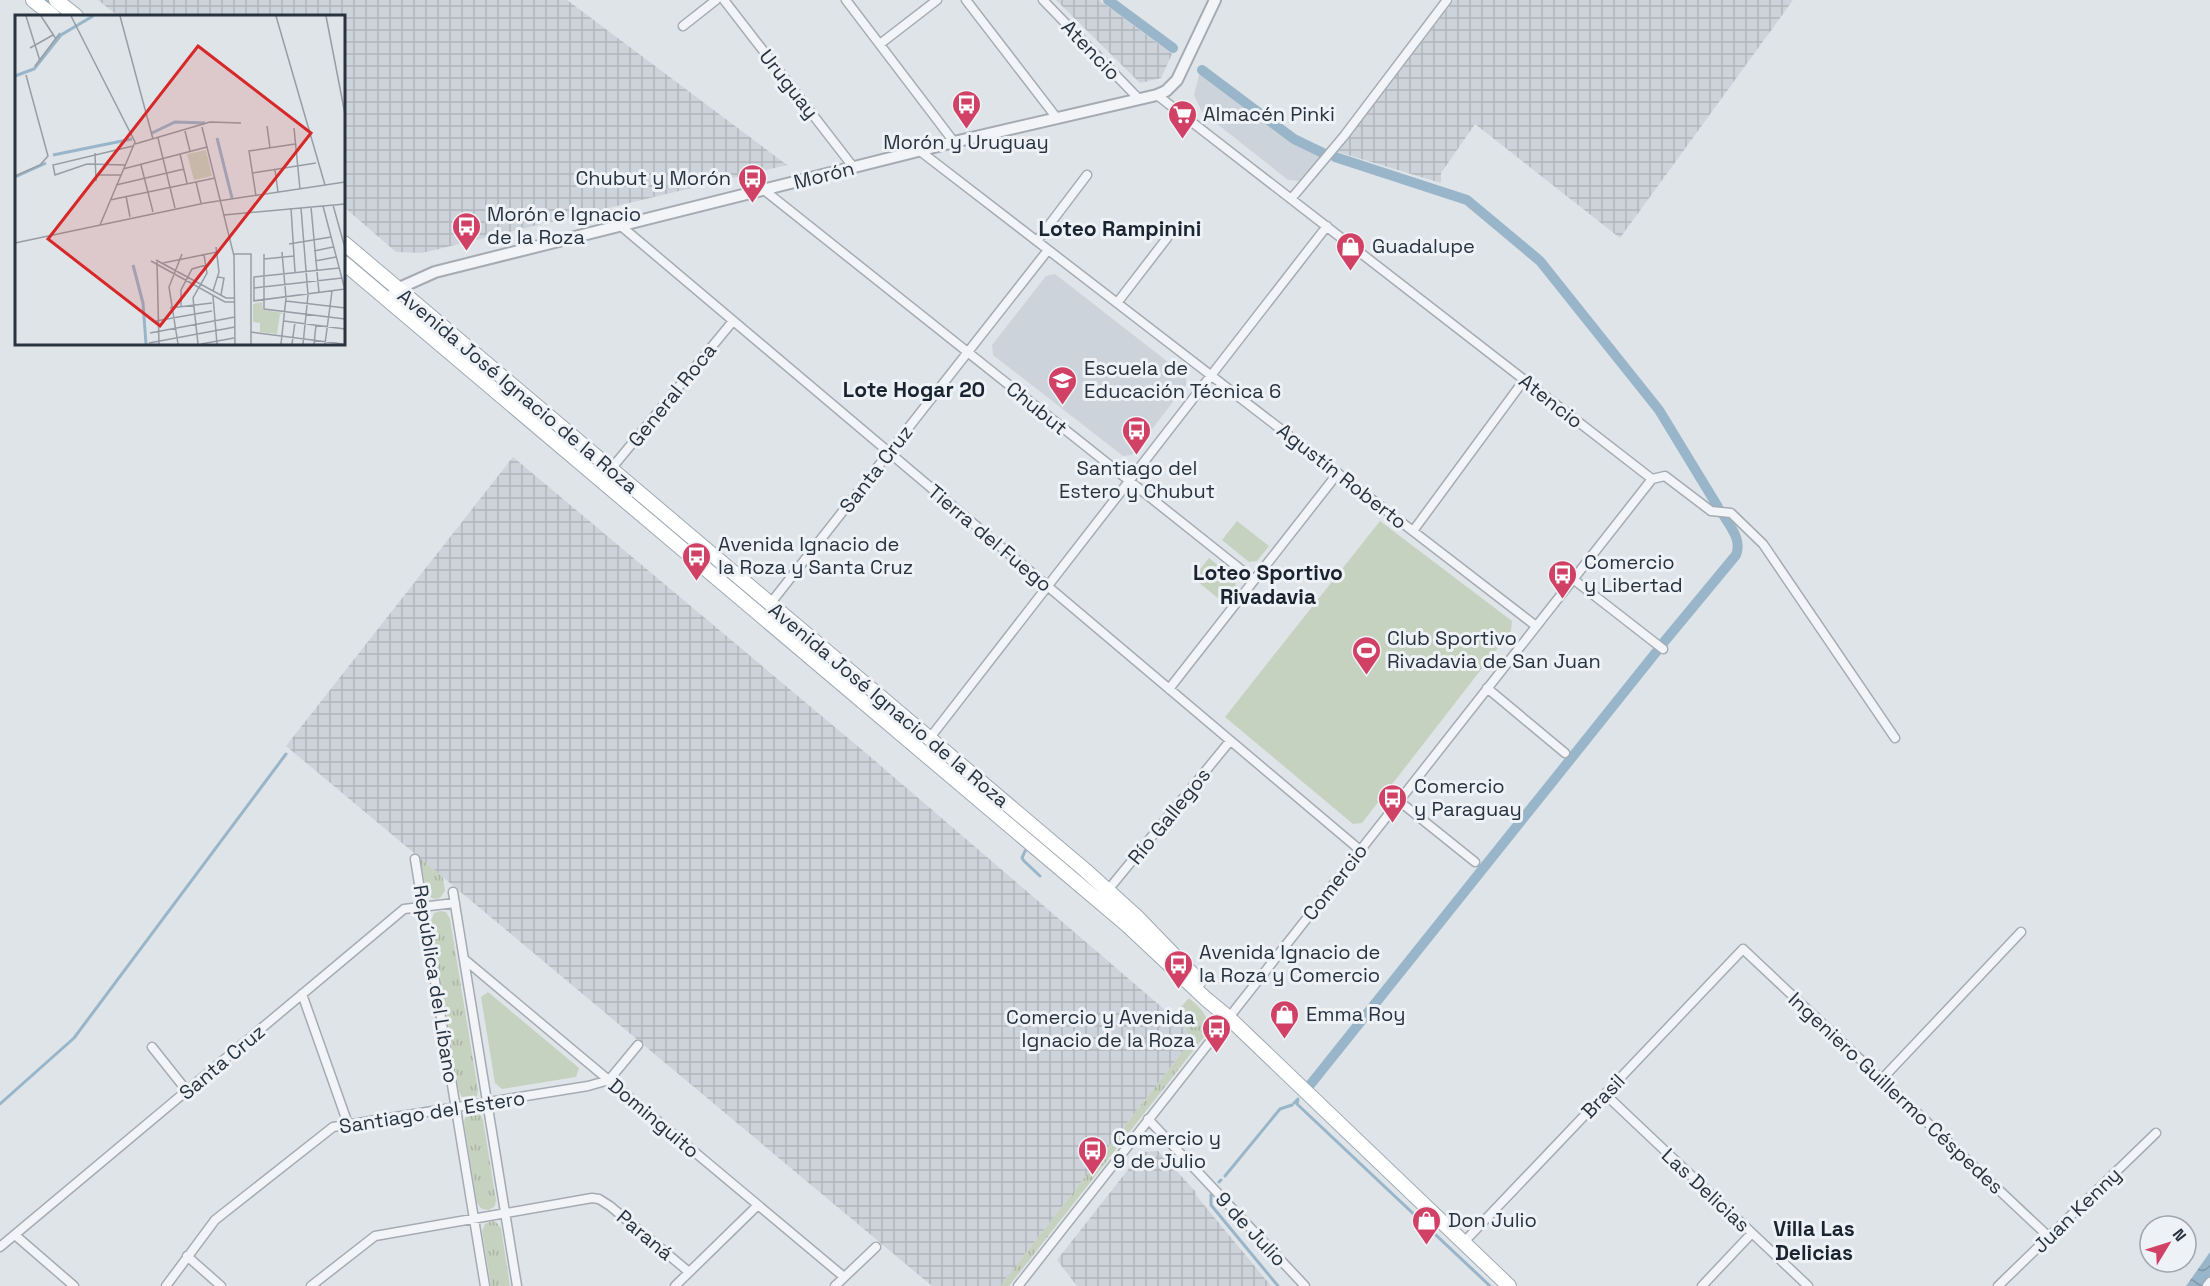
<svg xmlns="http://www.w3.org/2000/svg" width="2210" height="1286" font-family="'Space Grotesk',sans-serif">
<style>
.built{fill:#cdd3da}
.industrial{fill:url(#industrial-grid)}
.grass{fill:url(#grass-tufts)}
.forest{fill:url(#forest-firs)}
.park{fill:#c6d2c0}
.water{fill:url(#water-waves)}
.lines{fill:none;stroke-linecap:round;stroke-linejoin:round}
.stream{stroke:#99b5c9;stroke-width:3}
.canal{stroke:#99b5c9;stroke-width:10}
.minor-casing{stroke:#a4abb2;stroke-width:11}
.tertiary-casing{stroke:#a4abb2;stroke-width:14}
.primary-casing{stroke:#9ea9b4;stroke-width:16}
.minor{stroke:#f2f4f7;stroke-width:8}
.tertiary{stroke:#f2f4f7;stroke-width:10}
.primary{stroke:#fff;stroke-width:14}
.labels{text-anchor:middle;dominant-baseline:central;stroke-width:6;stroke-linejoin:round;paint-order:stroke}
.street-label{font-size:20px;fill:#283340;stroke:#eef2f6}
.poi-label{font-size:20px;fill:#283340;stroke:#eef2f6;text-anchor:start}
.neighbourhood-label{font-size:21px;font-weight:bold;fill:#1a2430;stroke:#eef2f6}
.inset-river{fill:none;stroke:#99b5c9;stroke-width:3}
.inset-road{fill:none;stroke:#969da5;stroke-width:1.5}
.view{fill:#d62828;fill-opacity:0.15;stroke:#d62828;stroke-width:3}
.inset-edge{fill:none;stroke:#283340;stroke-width:3}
</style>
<defs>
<pattern id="industrial-grid" width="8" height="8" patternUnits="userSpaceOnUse" patternTransform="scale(1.5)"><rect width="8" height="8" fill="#cdd3da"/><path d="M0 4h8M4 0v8" fill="none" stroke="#b0b6bc"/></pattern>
<pattern id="grass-tufts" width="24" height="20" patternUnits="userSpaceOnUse" patternTransform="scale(1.5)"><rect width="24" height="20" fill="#c6d2c0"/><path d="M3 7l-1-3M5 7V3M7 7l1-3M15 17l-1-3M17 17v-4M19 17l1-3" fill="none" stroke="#aab5a6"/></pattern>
<pattern id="forest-firs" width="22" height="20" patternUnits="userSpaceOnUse" patternTransform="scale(1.5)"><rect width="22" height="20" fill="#c6d2c0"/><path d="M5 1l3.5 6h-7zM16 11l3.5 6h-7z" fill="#aab5a6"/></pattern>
<pattern id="water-waves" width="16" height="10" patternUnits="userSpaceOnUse" patternTransform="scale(1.5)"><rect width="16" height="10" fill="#99b5c9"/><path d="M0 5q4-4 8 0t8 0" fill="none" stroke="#7d94a5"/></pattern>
</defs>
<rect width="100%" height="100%" fill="#dfe4e8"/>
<path class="built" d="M1201,67L1303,142L1325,151L1299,181L1288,180L1202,112L1194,95Z
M1055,274L1186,376V385L1132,455L1123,456L993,355L992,345L1046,276Z"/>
<path class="industrial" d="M98,0H567L787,165L422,253L396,252L344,207V16H118Z
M1056,0H1099L1172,54L1161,78L1140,83Z
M1454,0H1793L1620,238L1475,124L1441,173V183L1338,152Z
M513,457L867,754L1186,1028L1190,1042L1000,1286H932L286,746Z
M1158,1151L1196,1192L1195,1194L1271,1286H1077L1057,1260L1142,1152Z"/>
<path class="grass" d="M420,858L443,877L445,891L440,898L434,899L427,895Z
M441,911L446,912L450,919L478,1090L477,1096L470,1100L463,1098L459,1092L431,921L434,913Z
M1189,998C1200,1008 1211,1016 1207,1033L1009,1286H1000L1190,1042L1186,1028L1173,1016Z
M473,1111L480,1114L483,1120L496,1200L495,1206L489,1210L482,1209L477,1203L464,1122L466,1115Z
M492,1221L496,1222L501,1228L510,1286H491L482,1231L485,1224Z"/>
<path class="forest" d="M407,305L1048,848L1047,849L406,308Z"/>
<path class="park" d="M1237,521L1269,546L1257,561L1249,562L1222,540Z
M1380,521L1512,621L1511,631L1362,823L1353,824L1225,717Z
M1209,558L1235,579L1236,587L1224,603L1193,578Z
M488,992L579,1068L576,1077L502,1089L495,1083L481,997Z"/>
<path class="water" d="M2210,1252V1276L2203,1286H2186Z"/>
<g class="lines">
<path class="stream" d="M45,0L64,16
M344,253L375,280
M408,307L1033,836L1032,838
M1025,851L1022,858L1024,861L1040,876
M1294,1103L1298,1099L1297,1104L1490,1286
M0,1104L74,1038L286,754
M1225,1176L1280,1109L1292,1105
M1219,1182L1221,1180
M1211,1195V1205L1278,1286"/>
<path class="canal" d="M1108,0L1173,48
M1202,70L1294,139L1323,153
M1335,157L1467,200L1540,261L1659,410L1718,507
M1664,642L1736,555C1742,540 1731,528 1724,516
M1310,1085L1657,651"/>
<defs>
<path id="minor" d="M724,0L854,168
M846,0L954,142
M966,0L1056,117
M1043,0L1139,99
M683,26L716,0
M880,44L937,0
M1157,95L1652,479
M920,151L1536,626
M764,190L1254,580
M1291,199L1344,136L1447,0
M621,226L1360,850
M1037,241L1087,175
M1117,303L1167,238
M611,469L733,321
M1652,479L1665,476L1711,511L1731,513L1763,544L1895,738
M1413,531L1524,380
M1573,579L1663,649
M770,604L1048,250
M1487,688L1565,753
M1169,689L1338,473
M929,739L1327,226
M1399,801L1475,862
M415,859L485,1286
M1108,890L1230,741
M453,892L517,1286
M464,959L844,1277
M302,994L348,1124
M152,1047L187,1091
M1882,1079L2021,932
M1605,1094L1808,1286
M1148,1119L1305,1286
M15,1235L74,1286
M1463,1243L1743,949L2049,1237
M0,1247L404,909L455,903
M187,1256L221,1286
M166,1286L215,1220L333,1127L588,1086L609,1080L638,1045
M311,1286L375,1236L592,1198L599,1199L610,1206L689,1272
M675,1286L758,1205
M835,1286L876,1247
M1018,1286L1652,479
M1702,1286L1752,1233
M1998,1286L2156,1133
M2207,1286L2210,1282"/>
<path id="tertiary" d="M388,300L397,289L435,272L954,142L1157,95L1166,91L1177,80L1215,0"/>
<path id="primary" d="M33,0L53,16
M56,0L76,16
M344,243L1085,870L1138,918L1199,981
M344,263L1127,925L1206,999L1229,1018L1509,1286"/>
</defs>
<use href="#minor" class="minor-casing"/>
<use href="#tertiary" class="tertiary-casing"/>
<use href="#primary" class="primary-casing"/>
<use href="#minor" class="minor"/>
<use href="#tertiary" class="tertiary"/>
<use href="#primary" class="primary"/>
</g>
<defs>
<symbol id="bus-pin" viewBox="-11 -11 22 30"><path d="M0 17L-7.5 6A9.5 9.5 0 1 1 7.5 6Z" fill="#d04165" stroke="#eef2f6"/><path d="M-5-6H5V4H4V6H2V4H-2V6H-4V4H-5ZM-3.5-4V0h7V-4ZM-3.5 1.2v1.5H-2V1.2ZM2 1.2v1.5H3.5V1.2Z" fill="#fff"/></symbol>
<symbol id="supermarket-pin" viewBox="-11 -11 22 30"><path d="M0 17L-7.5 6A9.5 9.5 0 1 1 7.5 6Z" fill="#d04165" stroke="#eef2f6"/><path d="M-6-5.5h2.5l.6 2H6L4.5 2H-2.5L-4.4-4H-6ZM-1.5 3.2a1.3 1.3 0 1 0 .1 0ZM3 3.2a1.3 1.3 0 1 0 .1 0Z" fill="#fff"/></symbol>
<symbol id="shop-pin" viewBox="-11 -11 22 30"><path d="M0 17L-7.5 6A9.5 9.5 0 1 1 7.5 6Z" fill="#d04165" stroke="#eef2f6"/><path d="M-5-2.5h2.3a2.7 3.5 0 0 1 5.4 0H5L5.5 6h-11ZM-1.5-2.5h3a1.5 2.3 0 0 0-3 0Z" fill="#fff"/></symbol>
<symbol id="school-pin" viewBox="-11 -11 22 30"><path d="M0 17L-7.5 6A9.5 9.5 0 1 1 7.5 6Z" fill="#d04165" stroke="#eef2f6"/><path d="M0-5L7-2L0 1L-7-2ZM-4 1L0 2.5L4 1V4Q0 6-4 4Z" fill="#fff"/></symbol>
<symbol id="stadium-pin" viewBox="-11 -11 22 30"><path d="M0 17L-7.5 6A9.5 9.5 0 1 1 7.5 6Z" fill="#d04165" stroke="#eef2f6"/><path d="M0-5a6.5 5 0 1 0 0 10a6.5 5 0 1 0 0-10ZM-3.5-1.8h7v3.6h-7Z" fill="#fff"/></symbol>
</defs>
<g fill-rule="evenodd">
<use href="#bus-pin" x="950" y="88" width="33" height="45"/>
<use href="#supermarket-pin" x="1166" y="98" width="33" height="45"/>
<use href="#bus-pin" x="736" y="162" width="33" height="45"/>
<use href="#bus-pin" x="450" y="210" width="33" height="45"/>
<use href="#shop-pin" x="1334" y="230" width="33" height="45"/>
<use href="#school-pin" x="1046" y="364" width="33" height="45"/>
<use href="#bus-pin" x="1120" y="414" width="33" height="45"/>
<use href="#bus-pin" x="680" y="540" width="33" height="45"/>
<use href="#bus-pin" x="1546" y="558" width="33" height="45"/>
<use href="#stadium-pin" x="1350" y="634" width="33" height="45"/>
<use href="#bus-pin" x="1376" y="782" width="33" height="45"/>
<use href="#bus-pin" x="1162" y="948" width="33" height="45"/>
<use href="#shop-pin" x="1268" y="998" width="33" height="45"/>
<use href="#bus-pin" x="1200" y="1012" width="33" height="45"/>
<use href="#bus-pin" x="1076" y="1134" width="33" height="45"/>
<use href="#shop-pin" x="1410" y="1204" width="33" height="45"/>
</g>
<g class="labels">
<g class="street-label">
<text transform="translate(1091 50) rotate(46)">Atencio</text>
<text transform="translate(789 84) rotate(52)">Uruguay</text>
<text transform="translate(824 175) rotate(-14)">Morón</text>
<text transform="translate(518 391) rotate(40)">Avenida José Ignacio de la Roza</text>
<text transform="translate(672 395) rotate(-51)">General Roca</text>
<text transform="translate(1551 401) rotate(38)">Atencio</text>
<text transform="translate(1037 408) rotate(39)">Chubut</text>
<text transform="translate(876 469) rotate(-52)">Santa Cruz</text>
<text transform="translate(1342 476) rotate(38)">Agustín Roberto</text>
<text transform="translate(990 538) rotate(40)">Tierra del Fuego</text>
<text transform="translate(889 705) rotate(40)">Avenida José Ignacio de la Roza</text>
<text transform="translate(1169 816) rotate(-51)">Río Gallegos</text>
<text transform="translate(1335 882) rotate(-52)">Comercio</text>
<text transform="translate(436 984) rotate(81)">República del Líbano</text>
<text transform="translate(222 1062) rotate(-40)">Santa Cruz</text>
<text transform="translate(1896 1093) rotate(43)">Ingeniero Guillermo Céspedes</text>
<text transform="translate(1603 1096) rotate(-46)">Brasil</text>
<text transform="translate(432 1112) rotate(-9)">Santiago del Estero</text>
<text transform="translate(654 1118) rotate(40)">Dominguito</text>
<text transform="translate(1706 1190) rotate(43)">Las Delicias</text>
<text transform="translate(2077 1210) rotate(-44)">Juan Kenny</text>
<text transform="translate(1251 1229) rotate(47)">9 de Julio</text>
<text transform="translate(645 1235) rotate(40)">Paraná</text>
</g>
<g class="poi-label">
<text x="1203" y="114">Almacén Pinki</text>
<text x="966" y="142" text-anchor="middle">Morón y Uruguay</text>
<text x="731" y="178" text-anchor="end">Chubut y Morón</text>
<text x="487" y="214">Morón e Ignacio<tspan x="487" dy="23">de la Roza</tspan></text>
<text x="1372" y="246">Guadalupe</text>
<text x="1084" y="368">Escuela de<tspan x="1084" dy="23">Educación Técnica 6</tspan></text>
<text x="1137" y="468" text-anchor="middle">Santiago del<tspan x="1137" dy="23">Estero y Chubut</tspan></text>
<text x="718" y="544">Avenida Ignacio de<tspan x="718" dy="23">la Roza y Santa Cruz</tspan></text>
<text x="1584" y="562">Comercio<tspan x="1584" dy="23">y Libertad</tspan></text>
<text x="1387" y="638">Club Sportivo<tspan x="1387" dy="23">Rivadavia de San Juan</tspan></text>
<text x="1414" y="786">Comercio<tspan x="1414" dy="23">y Paraguay</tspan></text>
<text x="1199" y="952">Avenida Ignacio de<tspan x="1199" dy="23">la Roza y Comercio</tspan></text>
<text x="1306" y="1014">Emma Roy</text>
<text x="1195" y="1017" text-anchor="end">Comercio y Avenida<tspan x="1195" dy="23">Ignacio de la Roza</tspan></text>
<text x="1113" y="1138">Comercio y<tspan x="1113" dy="23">9 de Julio</tspan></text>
<text x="1448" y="1220">Don Julio</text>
</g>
<g class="neighbourhood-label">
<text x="1120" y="228">Loteo Rampinini</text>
<text x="914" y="389">Lote Hogar 20</text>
<text x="1268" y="572">Loteo Sportivo<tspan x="1268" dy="24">Rivadavia</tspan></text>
<text x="1814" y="1228">Villa Las<tspan x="1814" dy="24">Delicias</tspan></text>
</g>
</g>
<g transform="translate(15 15)">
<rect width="330" height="330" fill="#dfe4e8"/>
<path d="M191,135L197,161L179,165L172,139ZM247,287L248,295L269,298L265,299L262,319L245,317V308L238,307V289Z" fill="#c6d2c0"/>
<path class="inset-river" d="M0,61L19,54L46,20L78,1M137,118L160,107L190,108M202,123L217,183M38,140L117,124M0,162L31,148M118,250L128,288L131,329"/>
<path class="inset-road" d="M11,1L25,46M26,1L41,24M56,1L120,127L85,210M105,1L138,124M261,1L310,170M311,1L330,99M15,33L38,20M20,51L45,18M252,111L255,133M187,112L219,241L220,329M279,113L285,174M170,116L175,136M143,123L160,193M120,129L195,107L226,108M80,138L81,166M165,139L172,168M110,150L72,149L40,160L38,150L118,131M126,150L138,197M108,154L192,132M260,155L263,177M238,158L301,148M81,160H106M0,161L25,150L33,141L11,60M181,167L186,188M101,170L169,154M111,181L115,202M241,181L234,136L280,129M95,185L200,163M318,190L330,233M308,191L330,275M296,192L304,278M276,193L280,257M286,193L293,280L288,329M209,200L330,189M0,228L190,188L330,167M274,229L316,222M299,236L318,232M219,239H236V329M249,239V294L330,304M249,244L279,241M141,245L211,283H219M136,246L210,287H219M300,246L321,242M142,247L144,329M148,248L202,237M203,262L209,263L206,280M239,273L327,263M198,276L204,257L201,232M198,281L202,329M238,286L330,274M239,286V262L324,253M271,286L330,293M166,291V275L177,254L191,250M155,293L197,288M141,306L197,296M269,306L330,314M236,317L328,329M135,318L220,302M134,328L220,312M163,329L154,272L167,239M183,329L178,283L192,258L189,240M186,329L219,323M266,329L271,283L267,237M277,329L280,307M299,329L301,310M310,329L317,276"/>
<path class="view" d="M183,31L296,118L145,311L33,224Z"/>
<rect width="330" height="330" class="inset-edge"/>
</g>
<g transform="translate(2168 1244) rotate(52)"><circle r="28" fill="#eef2f6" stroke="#9fa6ad" stroke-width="1.5"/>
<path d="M0-4.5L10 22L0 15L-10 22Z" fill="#d04165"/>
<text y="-9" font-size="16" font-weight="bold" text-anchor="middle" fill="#283340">N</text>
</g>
</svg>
